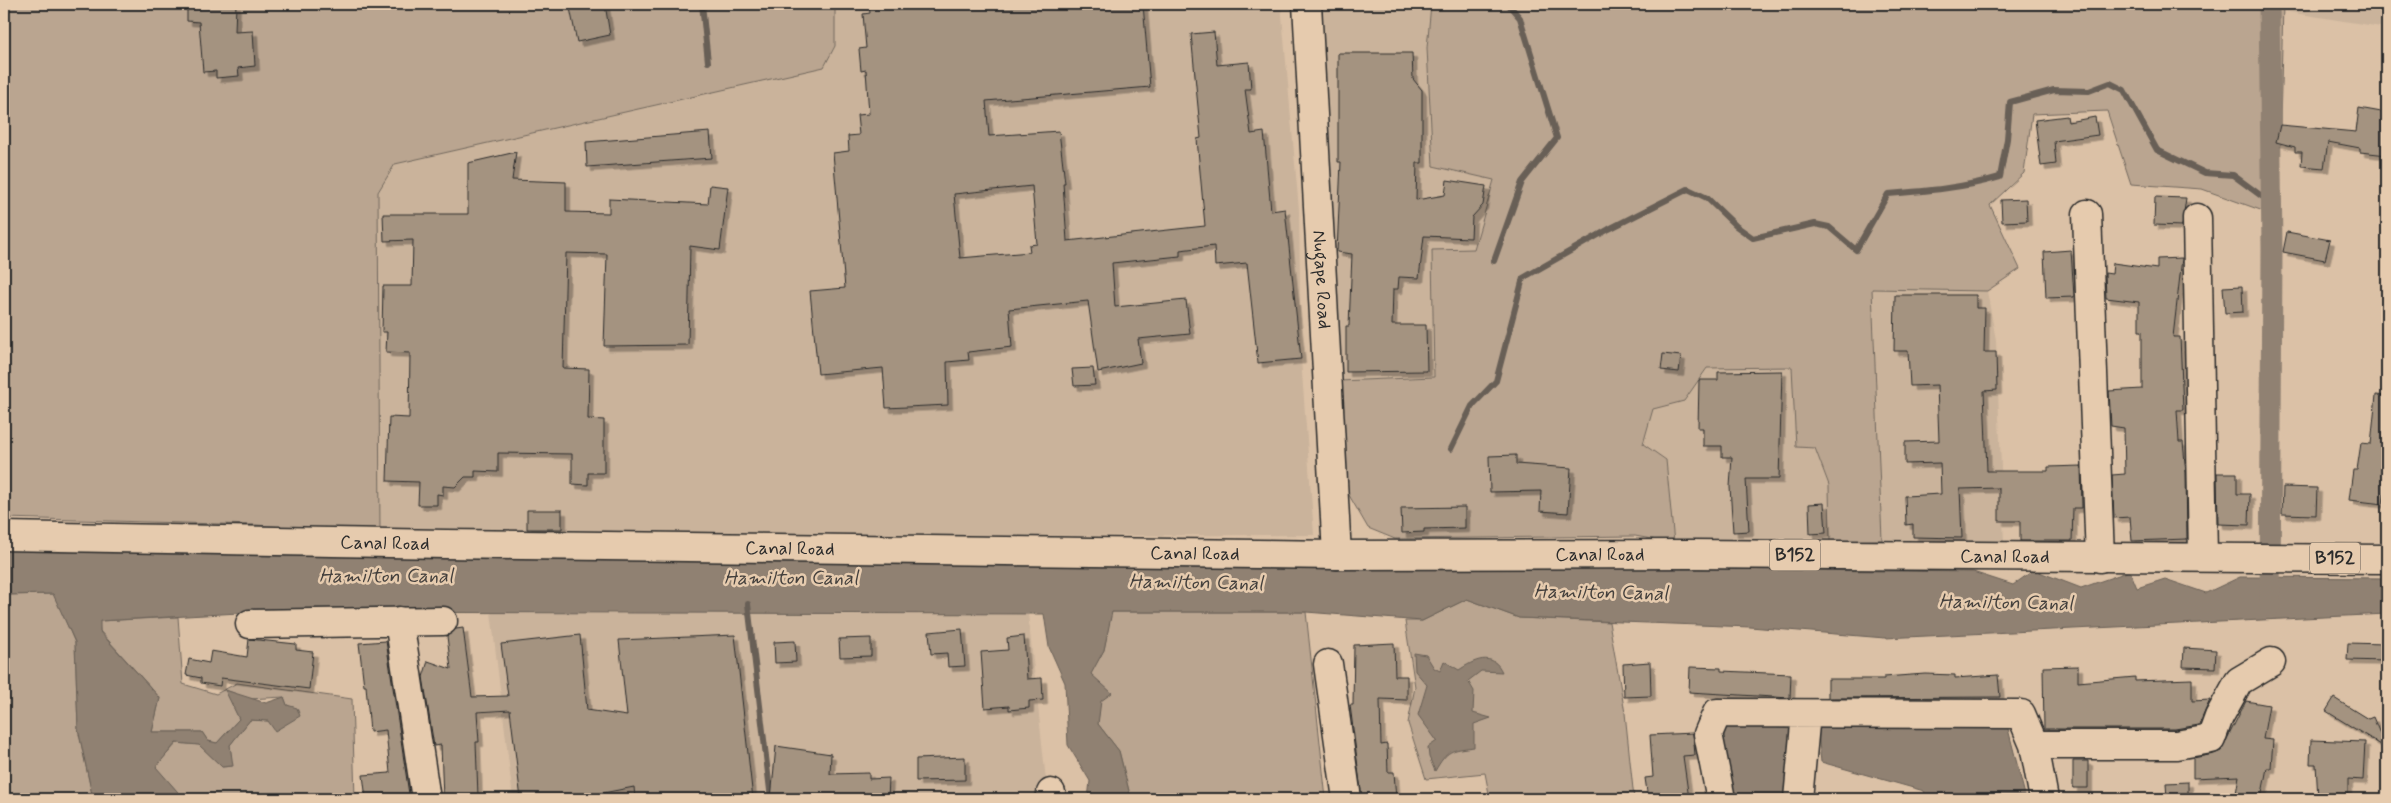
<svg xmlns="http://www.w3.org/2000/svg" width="2391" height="803" font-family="Mynerve,sans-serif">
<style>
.built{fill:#cab39b}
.green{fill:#baa590;stroke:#72685e}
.water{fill:#908172;stroke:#685f56}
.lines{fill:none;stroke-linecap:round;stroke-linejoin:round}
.stream{stroke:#685f56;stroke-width:6}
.canal{stroke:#908172;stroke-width:21}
.building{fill:#a49380;stroke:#2b2b2b;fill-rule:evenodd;filter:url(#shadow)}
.minor-casing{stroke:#2b2b2b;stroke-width:31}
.major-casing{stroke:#2b2b2b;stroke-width:31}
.minor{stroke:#e6cbae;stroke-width:28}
.major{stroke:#e6cbae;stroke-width:28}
.labels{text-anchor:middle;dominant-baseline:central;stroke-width:5;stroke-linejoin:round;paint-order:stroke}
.shield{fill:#e6cbae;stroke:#635b52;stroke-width:1}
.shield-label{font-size:18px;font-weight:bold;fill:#2b2b2b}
.street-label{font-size:19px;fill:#2b2b2b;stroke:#e6cbae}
.water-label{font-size:20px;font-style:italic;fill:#44403d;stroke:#e6cbae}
</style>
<defs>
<filter id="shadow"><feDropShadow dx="4.5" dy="4.5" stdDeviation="0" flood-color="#0004"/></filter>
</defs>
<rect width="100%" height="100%" fill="#dbc1a6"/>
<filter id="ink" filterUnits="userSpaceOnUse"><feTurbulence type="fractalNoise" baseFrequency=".02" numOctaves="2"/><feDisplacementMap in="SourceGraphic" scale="10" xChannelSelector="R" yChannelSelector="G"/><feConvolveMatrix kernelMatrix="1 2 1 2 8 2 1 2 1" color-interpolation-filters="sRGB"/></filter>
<g filter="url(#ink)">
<path class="built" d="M835,4H1281L1299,210L1301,359L1314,535L665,537L380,534L378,192L395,164L824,67L835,46Z
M1319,4H1431L1427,48L1433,166L1494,179L1474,250H1432L1434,377L1339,381Z
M2283,4H2387V28L2282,11Z
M1872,289L1987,291L1996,340L2004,543L1882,540Z
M1793,366L1796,446L1815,448L1829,485L1830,541L1674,543L1666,460L1643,445L1653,409L1684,401L1707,368Z
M491,612L1028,614L1048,799H513Z"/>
<path class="green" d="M4,4H835V46L824,67L395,164L378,192L380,534L256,525L4,518Z
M1431,4H2283L2279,166L2280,217L2202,189L2131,184L2107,111L2032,114L2024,173L1990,205L2020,269L1987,291L1872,289L1882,540L1830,541L1829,485L1815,448L1796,447L1792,367L1707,368L1684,401L1653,409L1643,444L1666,460L1674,543L1635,536L1395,539L1368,528L1342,483L1339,381L1434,377L1432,250L1474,249L1494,180L1433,166L1427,48Z
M54,594L75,643L78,729L93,799H4V595Z
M1467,599L1519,618L1609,622L1625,713L1634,799H1490L1485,773L1426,779L1408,723L1415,687L1405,621H1422Z
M1111,612H1306L1326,799H1131L1119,751L1098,724L1100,701L1111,693L1090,674L1104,650Z
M178,617L183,684L216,694L237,683L352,699L355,799H184L155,767L177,743L200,745L222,767L232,766L230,745L250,720L269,721L287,705L284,697L248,699L226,690L239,719L217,743L208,741L202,732H152L160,698L100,631L99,621Z"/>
<path class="water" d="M4,550L1973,572L2013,585L2034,570L2081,588L2130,571L2137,588L2165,579L2206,593L2240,577L2387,578V614L1885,638L1750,627L1519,618L1467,599L1422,621L1306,612H1112L1104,650L1091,674L1112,693L1101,701L1098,724L1119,751L1131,799H1088L1090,781L1068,745L1065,683L1049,647L1044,614L256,612L100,621V632L160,698L152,732H202L208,741L217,743L239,719L225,690L266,703L284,697L287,705L297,708L300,716L275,731L268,721L250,720L230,745L233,766L222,767L199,745L176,743L156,767L184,799H93L78,729L75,642L53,594L4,595Z
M1414,653L1426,655L1434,668L1440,671L1444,661L1459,670C1474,660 1493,651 1502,672L1481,671L1468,681L1474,691L1473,713L1491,718L1474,724V747C1451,750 1447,750 1435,771L1429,757L1428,747L1437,741L1418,715L1427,685L1415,671Z
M2006,721L2026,799H1927L1924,791L1821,762L1817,722Z
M1727,722L1799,730L1787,799H1735L1723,741Z"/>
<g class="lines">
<path class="stream" d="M702,4L708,62
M1494,261L1522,182L1557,138L1520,18L1508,4
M1451,449L1472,406L1496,381L1523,278L1609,229L1688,189L1707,198L1736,226L1753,238L1815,224L1829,227L1856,250L1888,194C1926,191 1963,188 2000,177L2007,139L2010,102L2054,90L2089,91L2110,83L2124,90L2157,150L2205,173L2233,175L2271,203
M748,604L771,799"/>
<path class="canal" d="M2269,4L2272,248L2270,606"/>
</g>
<path class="building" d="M187,4H236L235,32L253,31L255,66L238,68L239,76L216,78V71L203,72L199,22L187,21Z
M584,4H605L610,35L577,42L570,8L584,6Z
M869,4H1143L1150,87L986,101L989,136L1059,131L1065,183H1063L1067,241L1205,226L1197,139L1201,138L1191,34L1214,32L1217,65L1249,62L1251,89H1245L1251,134L1264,132L1271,211L1285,209L1301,359L1258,363L1247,263L1215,266L1214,246L1180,250V256L1112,263L1115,307L1186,300L1190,334L1138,339L1141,363L1098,372L1088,301L1009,309L1012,347L968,352L969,360L947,362L948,405L886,408L883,368L818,374L810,291L845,288L833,153L849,151L848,136L859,135L857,115L869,114L866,70L861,71L859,49L866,48L863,14L870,13ZM1032,186L1037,244L1029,245L1030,252L960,258L954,194Z
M1338,53H1412L1413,79L1422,90V163H1417L1416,200L1445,195L1447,180L1486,186L1483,205L1472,217L1471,238L1424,236L1419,278L1399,277L1398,289H1393L1392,325H1426L1427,371L1346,372V326H1349L1352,254L1337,252L1341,162H1338Z
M2359,108L2387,113V155L2360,152V148L2328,142L2324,168L2301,166L2302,152H2295V147L2276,142L2280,125L2356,132Z
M2067,116L2068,122L2095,117L2098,135L2054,141L2056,164L2041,166L2035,120Z
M710,132L712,158L587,167L586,142Z
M516,152L512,180L566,182V212L609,213V199L708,204L710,185L728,187L720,250L690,246L688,345L604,346L607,254L566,253L563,368L589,369L588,419L604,420V473H588V485L572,484V454L498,453V472L475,471V477H465L455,487L443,486V495L437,494V505H418L419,482L387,481L389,417L409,418L410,353L386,352L387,332H382L383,286H412L413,240L384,241L383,214H468V163Z
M2155,197L2186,198L2182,226L2154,225Z
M2026,199L2027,221L2002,222L2001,200Z
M2287,232L2330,240L2325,260L2283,252Z
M2071,250L2074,297L2046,298L2044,252Z
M2182,258L2173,337H2180L2183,410H2177L2179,442H2183L2186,473L2187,539L2132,541L2130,517L2114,518L2112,475L2125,474L2124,428L2111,426L2109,391L2142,389V331H2139V302L2106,298L2105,273L2112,274L2113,263L2157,269V259Z
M2242,286L2243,312L2225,313L2223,287Z
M1895,295H1976V308H1985L1984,352H1996L1997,390L1984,391L1987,471H2048V467L2081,466L2082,508H2073L2072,541H2020V521H1999V488L1960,489L1962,538L1913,537V524L1906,525L1905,496L1941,494L1940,463L1905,464V442L1939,441L1937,385L1910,386L1908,351H1894Z
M1663,354L1681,356L1679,372L1661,370Z
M1093,368L1095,385L1074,386L1072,369Z
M1782,371L1779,479H1746L1749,531L1733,532L1730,487L1732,457H1722V446H1703V428H1698L1699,380H1718V372Z
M2376,395L2387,396V473L2383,504L2349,500L2353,470H2357L2361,443L2371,444Z
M1516,455V464L1571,468L1568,513L1540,511L1541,491L1490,492L1489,456Z
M2217,473H2237V494H2250L2249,525L2218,524Z
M2283,487L2317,488L2316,515L2282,514Z
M1824,503L1826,533L1810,534L1809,504Z
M1465,507V528L1424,529V532L1402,533L1401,508Z
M527,510H562V529H527Z
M463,628L472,697L508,696L501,644L580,635L587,710L627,716L619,640L735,635L753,799H635L634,787L598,794V799H521L510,710L477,712L479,742H476L478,796L470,797V799H443L441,745L434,746L423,677L428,661L451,669L447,636L456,629Z
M962,629L965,666L948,667L947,653L931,654L929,632Z
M1024,636L1027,679L1042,678L1043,700L1029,701V708L1009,710V706L985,708L981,652L1008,650L1007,638Z
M871,638V656L840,657L839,639Z
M249,639L296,644V650L313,652L309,689L221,678L220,686L201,683V678L186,675L189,659L209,663L211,651L247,657Z
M386,641L409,794L410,799H366L363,775L390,773L386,730L370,732L366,686H364L359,643Z
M795,641L796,662L775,663L774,642Z
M1394,643L1395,676H1407V700L1380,699L1381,745L1387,744L1388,772H1394L1396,799H1362L1350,705H1353L1354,645Z
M2348,643L2385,644L2384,661L2347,660Z
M2184,648L2216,650L2215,668L2183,667Z
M1650,662L1651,696L1624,697L1623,664Z
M2078,666V682L2135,677V681L2192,679V701L2210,700L2199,725L2175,729H2044L2043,667Z
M1690,667L1721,668V671L1791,674L1790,698L1689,692Z
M1925,674L1955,675V678L1998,675L2000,697L1828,698V679H1884V677Z
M2334,698L2368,719L2373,717L2386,748L2326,711Z
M2246,701L2269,705L2263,739L2273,740L2271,768H2267L2261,799H2235L2239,776L2193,778V758L2214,754L2221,751Z
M1693,733L1695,755L1683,756L1689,799H1648L1645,778L1653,777L1650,735Z
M2311,740L2365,742L2363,780L2348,779V799H2318L2316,764H2310Z
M776,746L831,754L830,774L869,773V779L889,778L888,799H771Z
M965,757V780L916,781V759Z
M2073,761H2088V788H2073Z
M2188,782V799H2167L2166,783Z"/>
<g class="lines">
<defs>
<path id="minor" d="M2087,214L2100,558
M2197,218L2203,557
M399,621L426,799
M250,624L443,621
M1328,664L1347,799
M2034,745H2176L2211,739L2219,717L2239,681L2271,662
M1051,793L1052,799
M1721,799L1708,734L1717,713L2021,714L2034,745L2044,799
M1798,799L1806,714"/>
<g id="major">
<path id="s1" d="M1307,4L1337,555"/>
<path id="s2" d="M4,536L445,544L1337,555L1691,554L2387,559"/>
</g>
</defs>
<use href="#minor" class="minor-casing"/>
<use href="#major" class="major-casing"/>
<use href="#minor" class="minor"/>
<use href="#major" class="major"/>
</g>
</g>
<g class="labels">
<g class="shield">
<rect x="1770" y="539.5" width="50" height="31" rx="4"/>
<rect x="2310" y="542.5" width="50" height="31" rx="4"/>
</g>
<g class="shield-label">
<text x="1795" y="555">B152</text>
<text x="2335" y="558">B152</text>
</g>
<g class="street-label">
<text stroke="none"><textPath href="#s1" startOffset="276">Nugape Road</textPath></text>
<text stroke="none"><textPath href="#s2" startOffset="381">Canal Road</textPath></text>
<text stroke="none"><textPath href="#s2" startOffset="786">Canal Road</textPath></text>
<text stroke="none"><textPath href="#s2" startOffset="1191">Canal Road</textPath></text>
<text stroke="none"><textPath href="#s2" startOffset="1596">Canal Road</textPath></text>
<text stroke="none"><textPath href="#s2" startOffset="2001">Canal Road</textPath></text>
</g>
<g class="water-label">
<text x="386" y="576">Hamilton Canal</text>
<text x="791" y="578">Hamilton Canal</text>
<text transform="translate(1196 583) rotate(1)">Hamilton Canal</text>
<text transform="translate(1601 593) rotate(1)">Hamilton Canal</text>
<text transform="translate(2006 603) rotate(1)">Hamilton Canal</text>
</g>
</g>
<rect width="2391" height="803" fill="none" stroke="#e6cbae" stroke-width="20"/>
<rect x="10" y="10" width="2371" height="783" fill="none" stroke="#2b2b2b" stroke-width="2" filter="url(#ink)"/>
</svg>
